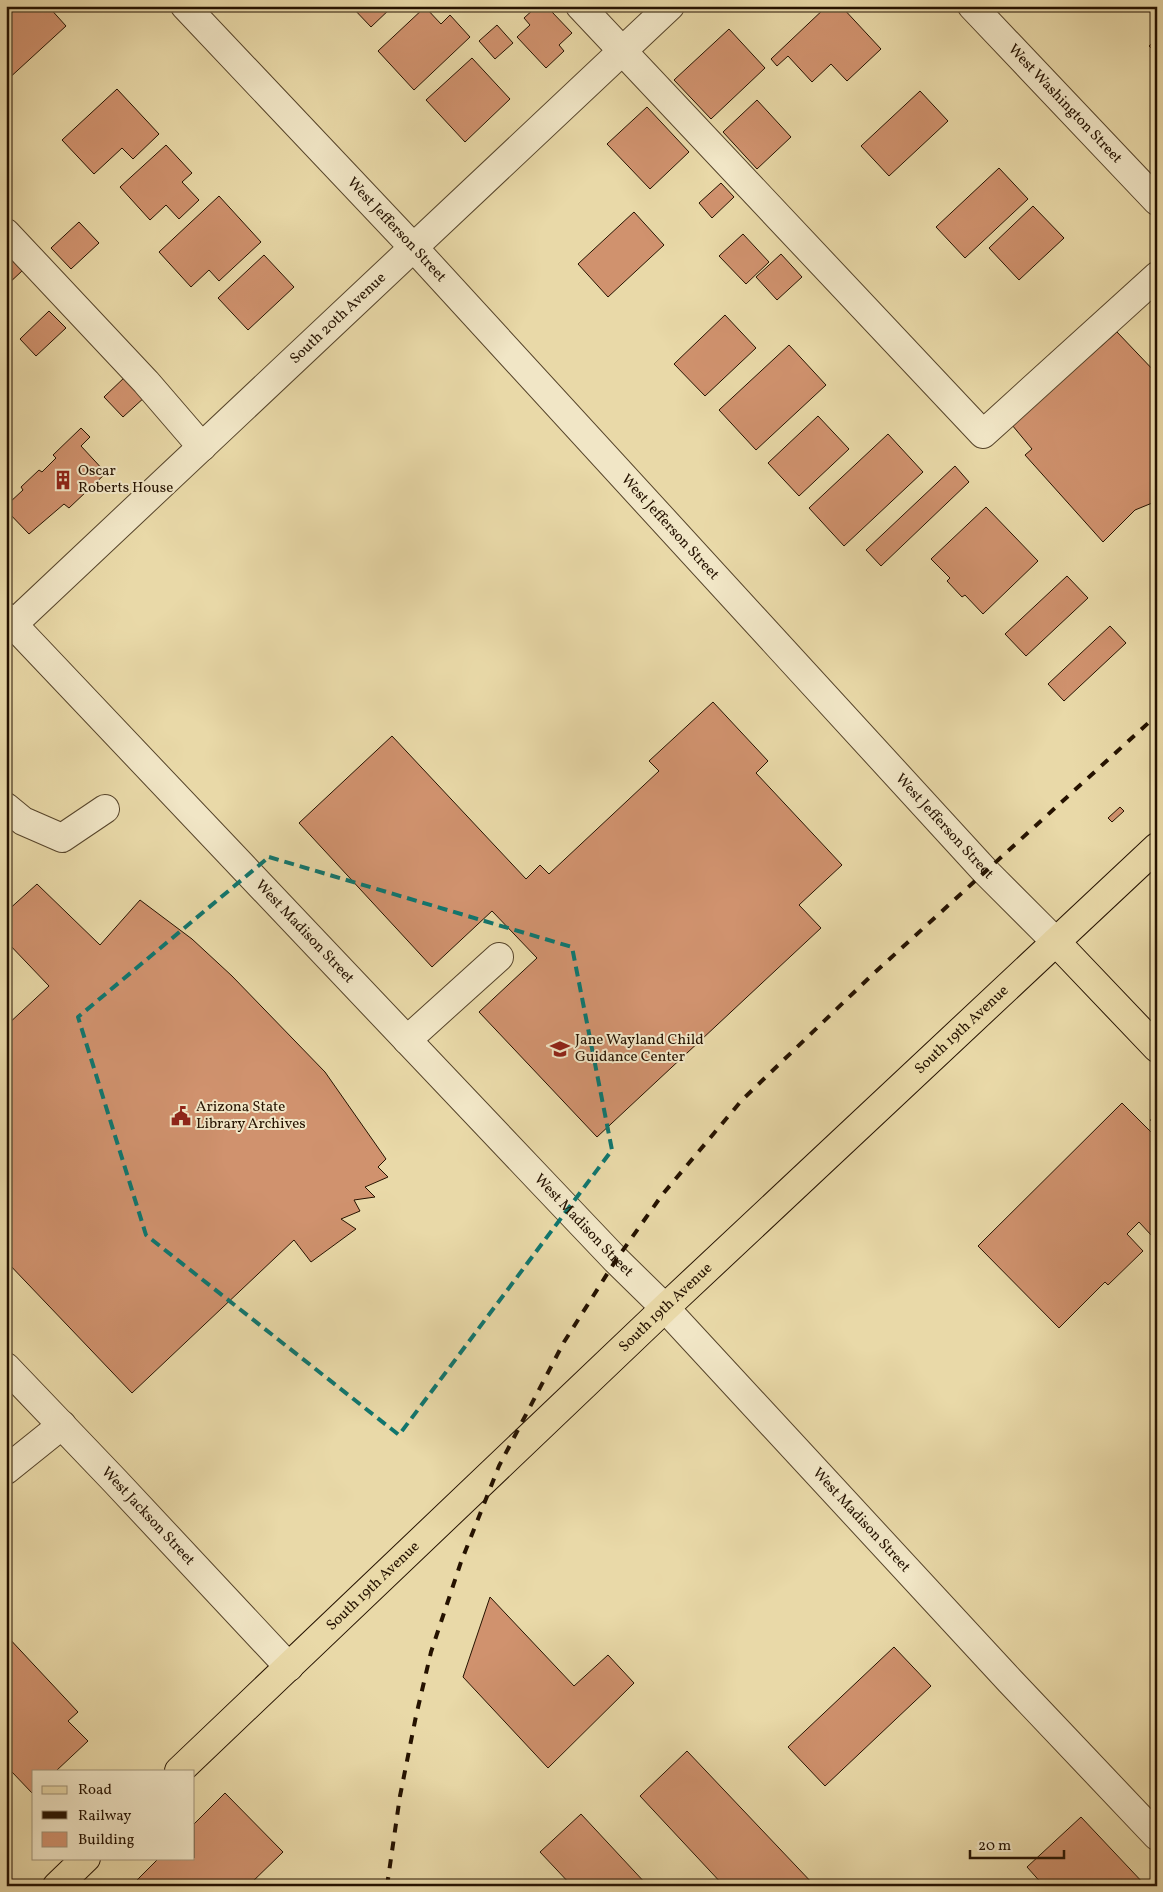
<svg xmlns="http://www.w3.org/2000/svg" width="1163" height="1892" font-family="Vollkorn,serif">
<style>
.building{fill:#d0926e;stroke:#251200}
.lines{fill:none;stroke-linecap:round;stroke-linejoin:round}
.minor-casing{stroke:#56442a;stroke-width:30}
.major-casing{stroke:#251200;stroke-width:30}
.minor{stroke:#f1e6c6;stroke-width:28}
.major{stroke:#e9d9a8;stroke-width:28}
.rail{stroke:#251200;stroke-width:4;stroke-dasharray:9 9;stroke-linecap:butt}
.marked{fill:none;stroke:#0f766e;stroke-width:4;stroke-dasharray:10 6;stroke-linejoin:round}
.labels{text-anchor:middle;dominant-baseline:central;stroke-width:4;stroke-linejoin:round;paint-order:stroke}
.street-label{font-size:15px;fill:#251200;stroke:#f1e6c6}
.poi-label{font-size:15px;fill:#251200;stroke:#f1e6c6;text-anchor:start}
</style>
<rect width="100%" height="100%" fill="#e9d9a8"/>
<filter id="stains"><feTurbulence type="fractalNoise" baseFrequency=".004" numOctaves="4"/><feColorMatrix values="0 0 0 0 .2 0 0 0 0 .09 0 0 0 0 .02 0 0 0 .5 -.17"/></filter>
<radialGradient id="worn" r=".72"><stop offset=".6" stop-color="#630" stop-opacity="0"/><stop offset="1" stop-color="#630" stop-opacity=".3"/></radialGradient>
<path class="building" d="M6,6H48L66,26L6,81Z
M351,6H393L371,27Z
M533,6H559L552,12L572,33L559,45L564,51L546,68L517,37L530,25L524,18L535,8Z
M827,6H841L881,49L847,81L831,64L812,82L788,56L777,66L771,59Z
M425,7L441,24L450,15L470,37L414,90L378,51Z
M497,25L513,43L495,59L479,41Z
M729,29L765,68L711,119L674,80Z
M1157,39V54L1149,46Z
M472,58L510,99L465,142L426,100Z
M117,89L159,134L133,159L122,148L94,174L62,140Z
M920,91L948,121L889,176L861,146Z
M757,100L791,137L757,169L723,132Z
M647,107L689,152L650,189L607,144Z
M166,145L192,173L182,182L199,200L179,219L166,205L150,220L120,187Z
M999,168L1028,199L965,258L936,227Z
M721,183L734,197L712,218L699,203Z
M219,196L261,242L219,281L209,270L191,287L159,252Z
M1033,206L1064,238L1019,280L989,248Z
M634,212L664,245L608,297L578,264Z
M79,222L99,243L71,269L51,248Z
M743,234L769,262L746,284L719,256Z
M6,251L23,270L6,286Z
M781,254L802,277L777,300L756,277Z
M264,255L294,287L248,330L218,298Z
M49,311L66,328L36,356L20,339Z
M725,315L756,348L705,396L674,364Z
M1117,332L1157,374V501L1135,510L1103,542L1025,455L1032,449L1012,425Z
M789,345L826,385L756,450L719,410Z
M127,375L146,396L123,417L104,397Z
M818,416L849,449L799,496L768,463Z
M81,428L90,437L81,446L106,473L69,508L64,504L29,534L6,510L11,505L9,503L23,490L21,487L39,470L42,472L56,458L53,455Z
M888,434L923,472L844,546L809,508Z
M955,466L969,482L881,566L866,550Z
M986,507L1038,561L983,614L965,595L962,597L947,581L950,578L931,559Z
M1067,576L1088,598L1026,656L1005,634Z
M1110,626L1126,643L1064,701L1048,684Z
M713,702L768,761L756,773L842,865L799,905L821,928L597,1137L479,1012L537,958L492,911L432,967L299,823L392,736L526,879L540,865L549,874L659,771L649,761Z
M1120,807L1124,811L1112,822L1108,818Z
M37,884L100,945L140,900L192,939L232,976L325,1072L386,1159L378,1167L388,1177L365,1187L375,1197L354,1200L360,1211L341,1219L356,1229L311,1262L294,1240L132,1393L6,1261V1026L49,986L6,941V912Z
M1122,1103L1157,1138V1231L1152,1236L1139,1222L1127,1234L1143,1251L1108,1285L1105,1282L1059,1328L978,1246Z
M1154,1117L1157,1119V1127L1150,1120Z
M490,1597L574,1686L608,1655L634,1683L548,1768L463,1677Z
M6,1635L78,1712L68,1721L88,1741L56,1771H34V1791L32,1793L12,1772L6,1777Z
M894,1647L931,1686L825,1786L788,1747Z
M687,1751L815,1886H724L640,1796Z
M225,1793L283,1852L248,1886H131L159,1858H194V1824Z
M581,1814L648,1886H572L540,1852Z
M1081,1817L1146,1886H1044L1027,1867Z
M1014,1881L1019,1886H1008Z"/>
<g class="lines">
<defs>
<g id="minor">
<path id="s1" d="M185,6L413,247L986,872L1056,942"/>
<path d="M580,6L983,434L1157,276"/>
<path id="s2" d="M972,6L1157,201"/>
<path d="M6,233L146,382L202,447"/>
<path id="s3" d="M6,617L539,1179L616,1260L665,1308L1010,1681L1157,1836"/>
<path id="s4" d="M6,631L670,6"/>
<path d="M6,807L23,821L62,838L105,809"/>
<path d="M407,1040L499,957"/>
<path id="s5" d="M6,1367L115,1481L289,1667"/>
<path d="M6,1470L62,1425"/>
</g>
<g id="major">
<path d="M1056,942L1157,1048"/>
<path id="s6" d="M179,1771L665,1308L1157,847"/>
<path d="M57,1886L86,1858"/>
</g>
</defs>
<use href="#minor" class="minor-casing"/>
<use href="#major" class="major-casing"/>
<use href="#minor" class="minor"/>
<use href="#major" class="major"/>
<path class="rail" d="M387,1886L400,1796L416,1716L431,1652L461,1562L499,1466L564,1342L616,1260L662,1195L742,1100L872,975L1157,715"/>
</g>
<path class="marked" d="M269,857L572,947L612,1150L399,1435L146,1235L78,1017Z"/>
<defs>
<symbol id="building-bare" viewBox="-9 -9 18 18"><path d="M-4-6H4V6H1V3H-1V6H-4ZM-2.5-4.3h1.7v1.8h-1.7ZM.8-4.3h1.7v1.8H.8ZM-2.5-1h1.7V.8h-1.7ZM.8-1h1.7V.8H.8Z" fill="#8f2418" stroke="#f1e6c6" stroke-width="2.5" paint-order="stroke"/></symbol>
<symbol id="school-bare" viewBox="-9 -9 18 18"><path d="M0-5L7-2L0 1L-7-2ZM-4 1L0 2.5L4 1V4Q0 6-4 4Z" fill="#8f2418" stroke="#f1e6c6" stroke-width="2.5" paint-order="stroke"/></symbol>
<symbol id="civic-bare" viewBox="-9 -9 18 18"><path d="M-.6-6.5H3V-4.5H.6V-3L4-1V1h2V6H-6V1h2V-1L-.6-3ZM-1.2 2.5V6h2.4V2.5Z" fill="#8f2418" stroke="#f1e6c6" stroke-width="2.5" paint-order="stroke"/></symbol>
</defs>
<g fill-rule="evenodd">
<use href="#building-bare" x="49" y="466" width="28" height="28"/>
<use href="#school-bare" x="546" y="1035" width="28" height="28"/>
<use href="#civic-bare" x="167" y="1102" width="28" height="28"/>
</g>
<g class="labels">
<g class="street-label">
<text stroke="none"><textPath href="#s2" startOffset="135">West Washington Street</textPath></text>
<text stroke="none"><textPath href="#s1" startOffset="308">West Jefferson Street</textPath></text>
<text stroke="none"><textPath href="#s4" startOffset="456">South 20th Avenue</textPath></text>
<text stroke="none"><textPath href="#s1" startOffset="712">West Jefferson Street</textPath></text>
<text stroke="none"><textPath href="#s1" startOffset="1118">West Jefferson Street</textPath></text>
<text stroke="none"><textPath href="#s3" startOffset="434">West Madison Street</textPath></text>
<text stroke="none"><textPath href="#s6" startOffset="1078">South 19th Avenue</textPath></text>
<text stroke="none"><textPath href="#s3" startOffset="839">West Madison Street</textPath></text>
<text stroke="none"><textPath href="#s6" startOffset="672">South 19th Avenue</textPath></text>
<text stroke="none"><textPath href="#s5" startOffset="206">West Jackson Street</textPath></text>
<text stroke="none"><textPath href="#s3" startOffset="1244">West Madison Street</textPath></text>
<text stroke="none"><textPath href="#s6" startOffset="268">South 19th Avenue</textPath></text>
</g>
<g class="poi-label">
<text x="78" y="471">Oscar<tspan x="78" dy="17">Roberts House</tspan></text>
<text x="575" y="1040">Jane Wayland Child<tspan x="575" dy="17">Guidance Center</tspan></text>
<text x="196" y="1107">Arizona State<tspan x="196" dy="17">Library Archives</tspan></text>
</g>
</g>
<rect width="1163" height="1892" fill="none" stroke="#e9d9a8" stroke-width="25"/>
<rect x="8" y="8" width="1148" height="1877" fill="none" stroke="#251200" stroke-width="2.5"/>
<rect x="12" y="12" width="1138" height="1867" fill="none" stroke="#251200"/>
<rect x="32" y="1770" width="162" height="90" fill="#f1e6c6" stroke="#9f9177"/>
<rect x="42" y="1786" width="25" height="8" fill="#e9d9a8" stroke="#9f9177"/>
<text x="78" y="1794" font-size="15" fill="#251200">Road</text>
<rect x="42" y="1811" width="25" height="8" fill="#251200" stroke="#9f9177"/>
<text x="78" y="1820" font-size="15" fill="#251200">Railway</text>
<rect x="42" y="1832" width="25" height="15" fill="#d0926e" stroke="#9f9177"/>
<text x="78" y="1844" font-size="15" fill="#251200">Building</text>
<path d="M970 1850v8h94v-8" fill="none" stroke="#251200" stroke-width="2.5"/>
<text x="978" y="1850" font-size="15" fill="#251200" stroke="#f1e6c6" stroke-width="4" paint-order="stroke">20 m</text>
<rect width="100%" height="100%" filter="url(#stains)"/>
<rect width="100%" height="100%" fill="url(#worn)"/>
</svg>
